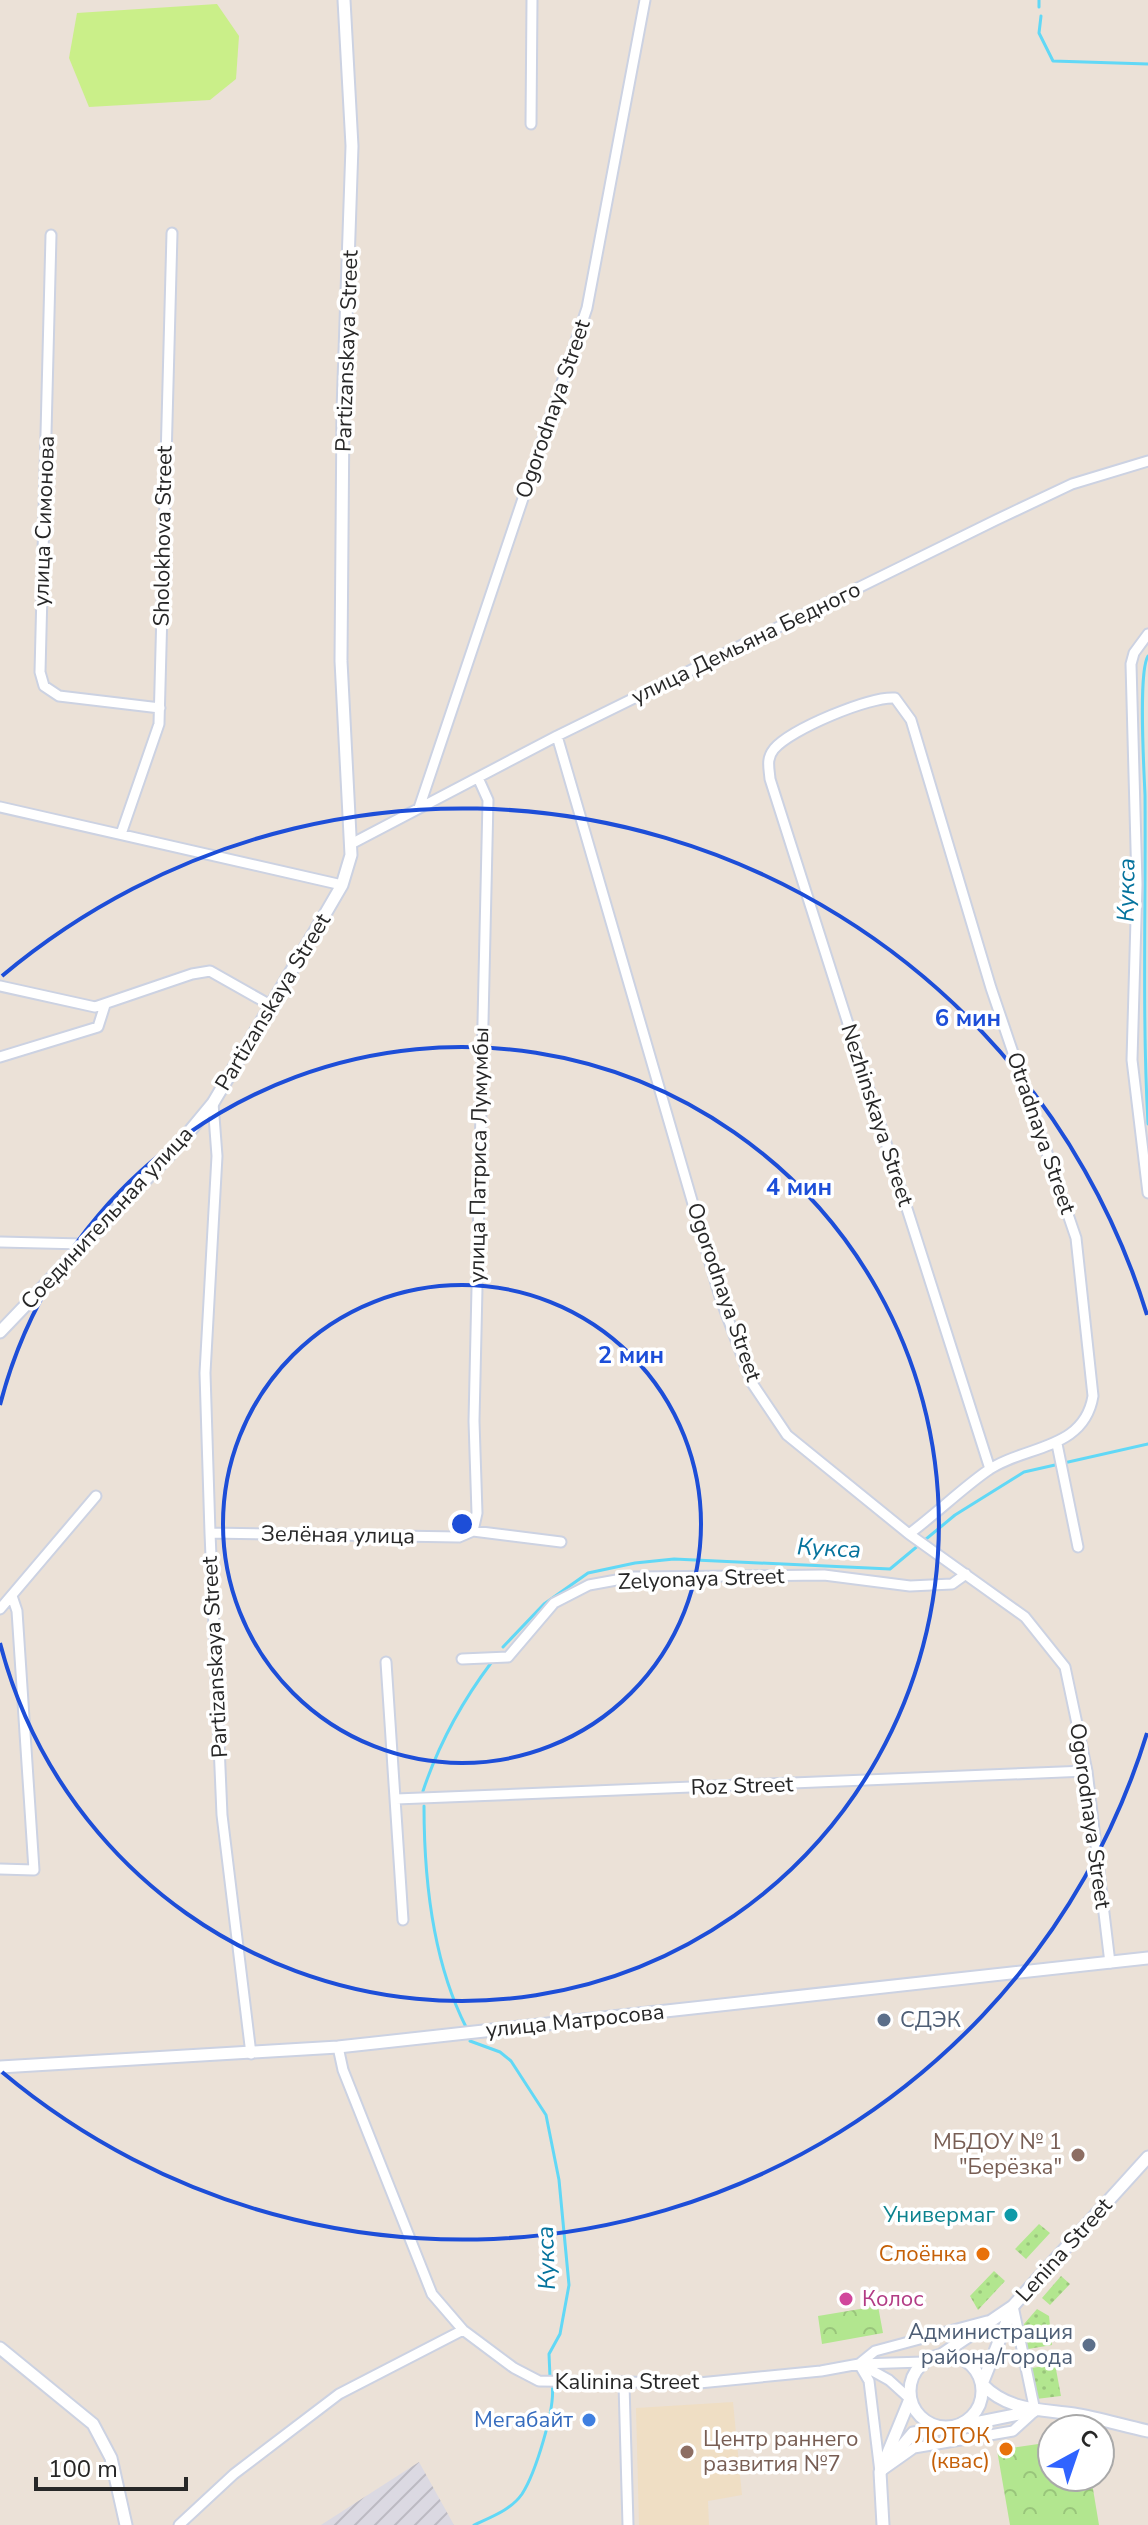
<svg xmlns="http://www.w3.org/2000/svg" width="1148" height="2525" font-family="'Nunito Sans',sans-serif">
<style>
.industrial{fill:url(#industrial-furrows)}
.education{fill:#efdec4}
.grass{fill:url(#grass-dots)}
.forest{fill:url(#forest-crowns)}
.pitch{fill:#caef89}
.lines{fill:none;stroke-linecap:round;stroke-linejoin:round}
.stream{stroke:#61d8f6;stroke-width:3}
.minor-casing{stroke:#ccd2e2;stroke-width:13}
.tertiary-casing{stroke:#ccd2e2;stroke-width:15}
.minor{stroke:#fff;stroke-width:9}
.tertiary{stroke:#fff;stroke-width:11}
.ring{fill:none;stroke:#1d4ed8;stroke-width:4}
.service-dot{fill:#5c6f8a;stroke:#fff;stroke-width:3}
.education-dot{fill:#8d6e63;stroke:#fff;stroke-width:3}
.culture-dot{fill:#0f9aa8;stroke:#fff;stroke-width:3}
.food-dot{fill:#e8710a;stroke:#fff;stroke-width:3}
.hotel-dot{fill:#d1479c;stroke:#fff;stroke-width:3}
.shop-dot{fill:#3f7fe0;stroke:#fff;stroke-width:3}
.labels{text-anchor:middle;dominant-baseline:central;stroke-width:7;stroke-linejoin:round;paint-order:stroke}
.street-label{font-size:22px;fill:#272727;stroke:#fff}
.service-label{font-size:22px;fill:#4e5e75;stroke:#fff;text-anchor:start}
.education-label{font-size:22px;fill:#785e54;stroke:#fff;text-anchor:end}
.culture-label{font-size:22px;fill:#0d838f;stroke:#fff;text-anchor:end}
.food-label{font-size:22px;fill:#c56008;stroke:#fff;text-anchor:end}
.hotel-label{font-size:22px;fill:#b23c85;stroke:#fff;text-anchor:start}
.shop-label{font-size:22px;fill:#366cbe;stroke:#fff;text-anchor:end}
.water-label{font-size:24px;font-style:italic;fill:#05739d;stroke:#fff}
.centre{fill:#1d4ed8;stroke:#fff;stroke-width:4}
.ring-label{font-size:24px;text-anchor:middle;font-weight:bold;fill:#1d4ed8;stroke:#fff;stroke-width:7;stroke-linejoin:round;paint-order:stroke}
</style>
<defs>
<pattern id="industrial-furrows" width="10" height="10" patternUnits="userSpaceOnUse" patternTransform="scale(2)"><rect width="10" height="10" fill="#dbd9e2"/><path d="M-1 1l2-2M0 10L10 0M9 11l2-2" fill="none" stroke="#bcbac2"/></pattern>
<pattern id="grass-dots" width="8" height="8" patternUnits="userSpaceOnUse" patternTransform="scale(2)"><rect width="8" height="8" fill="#b2e68f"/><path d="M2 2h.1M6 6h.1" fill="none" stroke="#99c57b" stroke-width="1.8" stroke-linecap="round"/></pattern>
<pattern id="forest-crowns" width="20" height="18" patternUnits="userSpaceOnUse" patternTransform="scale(2)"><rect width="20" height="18" fill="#b2e68f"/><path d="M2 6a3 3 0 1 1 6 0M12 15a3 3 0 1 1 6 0" fill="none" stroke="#99c57b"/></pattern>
</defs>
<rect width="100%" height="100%" fill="#ebe1d7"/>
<path class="industrial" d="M419,2462L454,2525H321Z"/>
<path class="education" d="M733,2402L742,2495L708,2501L709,2525H639L636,2408Z"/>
<path class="grass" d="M1039,2224L1050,2233L1026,2259L1015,2249Z
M994,2271L1005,2281L978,2310L970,2296Z
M1061,2276L1070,2284L1050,2305L1042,2298Z
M1037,2309L1049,2316L1052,2345L1028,2349L1024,2324Z
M1055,2364L1061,2396L1036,2399L1032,2368Z"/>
<path class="forest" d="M878,2306L883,2333L822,2344L818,2316Z
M1052,2442V2477H1091L1099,2525H1010L997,2450Z"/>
<path class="pitch" d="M217,4L239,36L236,79L210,100L89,107L69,58L77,13Z"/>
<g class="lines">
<path class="stream" d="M1039,0V7
M1041,16L1039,33L1053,61L1148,64
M1148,656C1138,672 1144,770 1145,795C1146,905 1142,1014 1148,1124
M503,1647L544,1604L588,1573L635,1563L674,1559L890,1569L955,1515L1024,1472L1148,1444
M423,1791C439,1743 461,1703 491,1663
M424,1806C424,1877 433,1962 466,2027
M470,2041L500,2052L511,2061L546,2115L559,2180L569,2285L560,2334L549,2354L550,2377
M474,2525C491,2517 511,2510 522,2494C535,2474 556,2408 552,2385"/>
<defs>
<path id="minor" d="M531,124L532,0
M51,235L40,672L44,686L59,696L160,708
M1148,634L1134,653L1131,664L1137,884L1132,1060L1148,1193
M557,736L720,1297L752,1383L787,1435L909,1534L1025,1617L1065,1667L1087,1771L1110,1963
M0,807L342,885
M419,808L587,308L645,0
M121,834L159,724L172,233
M351,844L557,736L996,520L1072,484L1148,461
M0,986L95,1007L192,974L210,971L272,1006
M0,1057L98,1027L105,1005
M213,1103L217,1156L205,1373L210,1533L222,1815L251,2054
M0,1242L83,1244
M1057,1444L1078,1547
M473,1531L477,1513L474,1421L488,800L479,780
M210,1533L459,1537L473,1531L561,1542
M909,1534C936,1514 960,1490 987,1471C1024,1445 1084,1451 1093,1396L1076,1238L991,988L911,720L895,698C870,696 791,729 774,749C766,759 769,767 770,779L990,1469
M0,1609L96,1496
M462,1659L508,1657L554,1603L589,1585L633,1577L824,1575L910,1586L952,1584L966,1574
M386,1662L403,1920
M396,1799L1087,1771
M0,1869L34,1870L17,1611L12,1596
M338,2047L343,2070L432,2294L463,2330L514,2368L539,2381L699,2383L821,2371L859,2364L924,2362
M859,2364L869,2381L880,2472L914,2448L1013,2431L1035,2411L1013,2306
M859,2364L875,2351L987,2321
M862,2365L889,2380L910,2399
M624,2384L628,2525
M179,2525L234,2474L339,2394L463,2330"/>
<path id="tertiary" d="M0,1332L175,1149L213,1103L324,916L342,885L351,855L341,661L343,410L352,146L344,0
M0,2067L338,2047L1148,1958
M1011,2311L982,2384C1008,2411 1039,2409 1074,2414C1099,2418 1124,2426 1148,2431
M0,2348L93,2424L111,2458L126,2525
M910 2391a36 36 0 1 1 72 0a36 36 0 1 1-72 0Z
M941,2355L1013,2306L1148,2157
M965,2425L1034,2411
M880,2472L913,2433L940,2429
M883,2525L880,2472L910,2399"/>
</defs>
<use href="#minor" class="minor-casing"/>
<use href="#tertiary" class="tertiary-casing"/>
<use href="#minor" class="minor"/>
<use href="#tertiary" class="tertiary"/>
</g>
<g class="ring">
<circle cx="462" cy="1524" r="239"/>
<path d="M0 1405A477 477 0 1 1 0 1643"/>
<path d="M1147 1733A716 716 0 0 1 2 2072M2 976A716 716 0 0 1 1147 1315"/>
</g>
<g class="service-dot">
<circle cx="884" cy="2020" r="8"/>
<circle cx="1089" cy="2345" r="8"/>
</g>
<g class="education-dot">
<circle cx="1078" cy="2155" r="8"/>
<circle cx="687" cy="2452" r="8"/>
</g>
<circle class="culture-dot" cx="1011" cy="2215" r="8"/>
<g class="food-dot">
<circle cx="983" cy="2254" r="8"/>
<circle cx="1006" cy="2449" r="8"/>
</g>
<circle class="hotel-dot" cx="846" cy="2299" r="8"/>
<circle class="shop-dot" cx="589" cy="2420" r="8"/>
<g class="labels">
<g class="street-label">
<text transform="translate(347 351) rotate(-88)">Partizanskaya Street</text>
<text transform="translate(553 409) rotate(-71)">Ogorodnaya Street</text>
<text transform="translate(44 521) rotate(-88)">улица Симонова</text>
<text transform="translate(163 536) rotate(-89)">Sholokhova Street</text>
<text transform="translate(746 643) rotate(-26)">улица Демьяна Бедного</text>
<text transform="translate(273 1002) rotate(-59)">Partizanskaya Street</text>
<text transform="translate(877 1115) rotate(72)">Nezhinskaya Street</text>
<text transform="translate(1041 1133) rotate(71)">Otradnaya Street</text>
<text transform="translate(479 1155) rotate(-89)">улица Патриса Лумумбы</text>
<text transform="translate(107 1218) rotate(-47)">Соединительная улица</text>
<text transform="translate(724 1292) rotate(71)">Ogorodnaya Street</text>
<text transform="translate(338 1535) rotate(1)">Зелёная улица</text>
<text transform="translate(701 1579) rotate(-2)">Zelyonaya Street</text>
<text transform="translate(215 1657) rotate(-93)">Partizanskaya Street</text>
<text transform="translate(742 1786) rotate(-2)">Roz Street</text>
<text transform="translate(1090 1816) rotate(82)">Ogorodnaya Street</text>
<text transform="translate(575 2021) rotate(-6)">улица Матросова</text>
<text transform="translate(1064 2250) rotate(-48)">Lenina Street</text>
<text x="627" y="2382">Kalinina Street</text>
</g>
<g class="service-label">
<text x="900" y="2020">СДЭК</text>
<text x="1073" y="2332" text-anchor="end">Администрация<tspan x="1073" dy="25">района/города</tspan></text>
</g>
<g class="education-label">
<text x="1062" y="2142">МБДОУ № 1<tspan x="1062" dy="25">"Берёзка"</tspan></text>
<text x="703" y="2439" text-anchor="start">Центр раннего<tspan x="703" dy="25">развития №7</tspan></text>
</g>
<g class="culture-label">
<text x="995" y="2215">Универмаг</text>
</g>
<g class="food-label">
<text x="967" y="2254">Слоёнка</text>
<text x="990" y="2436">ЛОТОК<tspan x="990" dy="25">(квас)</tspan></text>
</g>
<g class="hotel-label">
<text x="862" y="2299">Колос</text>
</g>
<g class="shop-label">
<text x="573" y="2420">Мегабайт</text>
</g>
<g class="water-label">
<text transform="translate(1126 890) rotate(-89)">Кукса</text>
<text transform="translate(829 1548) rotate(3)">Кукса</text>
<text transform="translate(546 2258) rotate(-92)">Кукса</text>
</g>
</g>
<circle cx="462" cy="1524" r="12" class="centre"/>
<g class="ring-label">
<text x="968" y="1026">6 мин</text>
<text x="799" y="1195">4 мин</text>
<text x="631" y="1363">2 мин</text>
</g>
<g transform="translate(1076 2453) rotate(40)"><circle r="38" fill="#ffffff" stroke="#a9a9a9" stroke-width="2"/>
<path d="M0-6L14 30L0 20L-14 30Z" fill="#3064ff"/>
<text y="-12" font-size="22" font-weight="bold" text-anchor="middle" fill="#272727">С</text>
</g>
<path d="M36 2477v12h150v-12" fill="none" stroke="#272727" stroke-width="4"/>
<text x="48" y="2477" font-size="24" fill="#272727" stroke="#ffffff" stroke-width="6" paint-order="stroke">100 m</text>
</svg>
